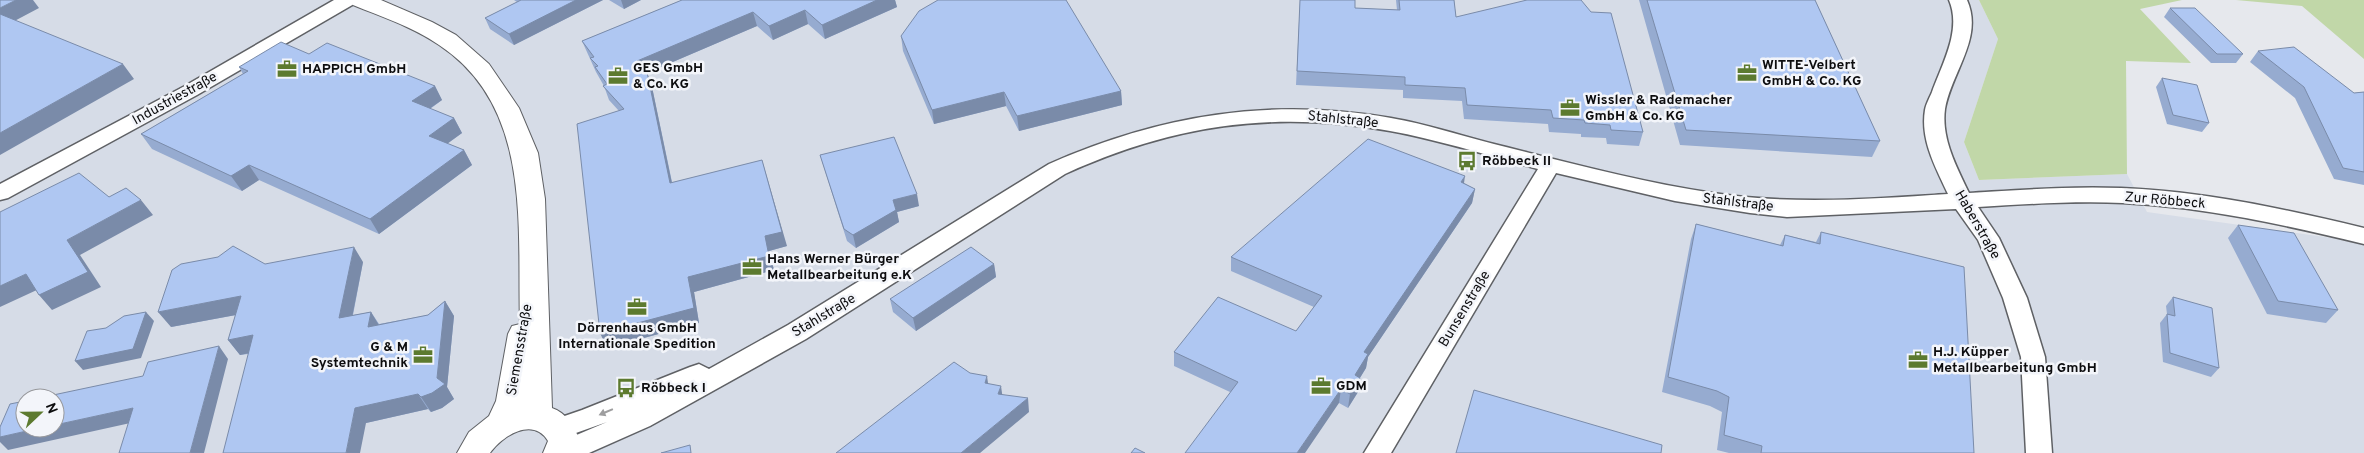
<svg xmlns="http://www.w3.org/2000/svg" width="2364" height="453" font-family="Overpass,sans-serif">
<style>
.built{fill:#d6dce7;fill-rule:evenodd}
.green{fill:#c1d7a8}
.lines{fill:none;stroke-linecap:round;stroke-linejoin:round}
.minor-casing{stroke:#5f6165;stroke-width:3}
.tertiary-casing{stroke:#5f6165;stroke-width:2}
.minor{fill:#fff;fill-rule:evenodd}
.tertiary{fill:#fff;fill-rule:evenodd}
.wall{fill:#96abd0}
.shaded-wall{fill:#7a8ba9}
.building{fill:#afc7f2;stroke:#7a8ba9}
.oneway{fill:#9e9e9f}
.labels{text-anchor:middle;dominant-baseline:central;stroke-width:5;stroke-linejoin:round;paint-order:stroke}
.poi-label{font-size:14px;font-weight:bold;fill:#0d0d0f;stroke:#f3f5fa;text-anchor:start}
.street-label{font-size:14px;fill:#0d0d0f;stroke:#f3f5fa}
</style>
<rect width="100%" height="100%" fill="#e6e8ed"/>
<path class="built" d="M0,0H1979L1998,39L1964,142L1979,180L2127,174L2147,212L2332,238L2364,245V453H0ZM25,398H55V428H25Z"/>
<path class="green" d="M1979,0H2182L2140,9L2191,63L2126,61L2127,174L1979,180L1964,142L1998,39Z
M2236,0H2364V59L2302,6Z"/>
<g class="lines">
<defs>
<path id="minor" d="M334,0H356L354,4L197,95L8,198L0,200V184L183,87Z
M1949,0H1967C1984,38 1951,73 1945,109C1941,139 1957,168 1969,193C2020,190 2070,186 2121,188C2203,191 2284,209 2364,228V244C2285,225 2205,207 2123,203C2075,201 2026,204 1978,207L1999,238L2027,298L2045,357L2052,453H2026L2021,357L2003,298L1978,240L1956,209L1787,217L1750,213L1675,201L1556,173L1391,453H1364L1538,169C1489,156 1440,140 1390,131C1273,110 1172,125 1065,174L806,339L650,426L589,453H549L553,445L607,422L559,439L550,435L546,428L550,421L582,410L690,367L699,364L709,369L788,325L1049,164C1160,115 1271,97 1391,118C1426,124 1459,135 1494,144C1566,162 1639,182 1713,193C1792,205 1869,199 1948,194C1936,168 1920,140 1925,110C1926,104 1930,97 1932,92C1942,64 1962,30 1949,0Z"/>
<path id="tertiary" d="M350,0H381L432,22L456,35L489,64L519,108L538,153L545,199L552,408C567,413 573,426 580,440L575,453H543L548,441C533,416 502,436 490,453H457L469,432L489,416L496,401L508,334L512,326L520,324C517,226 533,107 439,45C413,27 382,17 353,5Z"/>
</defs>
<use href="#minor" class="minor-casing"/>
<use href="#tertiary" class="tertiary-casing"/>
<use href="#minor" class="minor"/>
<use href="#tertiary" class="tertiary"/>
</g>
<path class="wall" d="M514,0H603L514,45L490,29L485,18L517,2Z
M609,0H641L624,9Z
M682,0H895L897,7L825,39L808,24L773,40L757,26L647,73L652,87L672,182L787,246L769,251L774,270L694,292L699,323L607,348L619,111L609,100L604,86L596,72L582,41Z
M1300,0H1355V8L1397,10L1396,0H1454L1456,17L1643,132L1639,146L1607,144L1606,138L1581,137V134L1549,132L1548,124L1464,119L1462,101L1403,98V90L1296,85Z
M1639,0H1815L1880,141L1872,157L1680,145Z
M2170,8L2243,54L2236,63H2211L2164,17Z
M901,36L1121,91L1122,105L1019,131L1006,106L934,124L903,51Z
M2258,51L2354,93L2364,92V185L2334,179L2295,98L2250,62Z
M309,54L435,86L442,100L430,109L454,118L462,133L447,144L464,150L472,165L379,234L259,180L242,191L152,149L141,134L243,74L239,67Z
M2162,78L2209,123L2202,132L2167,124L2156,87Z
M820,155L919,206L897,212L899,222L856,248L847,241Z
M1464,183L1475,189L1472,203L1368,357L1366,368L1360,378L1358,392L1348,408L1339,403L1230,392L1174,366V352L1296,331L1314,307L1231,271V257Z
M1696,224L1780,245L1785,235L1816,242L1821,232L1974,453H1729L1717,450L1722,412L1710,406L1662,392L1691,239Z
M2238,225L2338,310L2326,323L2267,314L2228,238Z
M363,262L353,315L371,312L379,324L428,315L445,301L454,316L447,387L454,399L442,408L431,412L428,409L366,423L248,354L240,355L228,340L236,315L171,327L265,264Z
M994,264L996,277L916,331L893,312L890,299Z
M2173,297L2219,368L2211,377L2163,362L2160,323L2167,314L2166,306Z"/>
<path class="shaded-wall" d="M16,0H33L39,8L5,26L0,20V8Z
M576,0H603L514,45L509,34Z
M621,0H641L624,9Z
M877,0H895L897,7L825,39L822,25Z
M805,10L808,24L773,40L769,26Z
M753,12L757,26L647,73L652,87L675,198L670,183L637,61Z
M123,64L134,79L0,155V133Z
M435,86L442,100L419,116L412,101Z
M1121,91L1122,105L1019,131L1017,116Z
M1004,92L1006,106L934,124L932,110Z
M454,118L462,133L437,151L429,136Z
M464,150L472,165L379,234L370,219Z
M762,160L787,246L769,251L774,270L694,292L699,323L607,348L600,333L688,277L765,236Z
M249,165L259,180L242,191L231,176Z
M1465,176L1463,190L1461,182Z
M1475,189L1472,203L1368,357L1366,368L1353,389L1360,378L1358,392L1348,408L1350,394L1355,375L1364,352Z
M917,194L919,206L897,212L899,222L856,248L853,235L893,200Z
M141,200L153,215L80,255L101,287L52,310L39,295L67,240Z
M354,247L363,262L349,333L339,318Z
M994,264L996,277L916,331L913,318Z
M26,274L39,289L0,307V286Z
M241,296L252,312L171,327L158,312Z
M445,301L454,316L447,387L454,399L442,408L431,412L421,397L437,378Z
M146,312L154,321L141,358L83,370L75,361Z
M371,312L380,327H368Z
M253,335L264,350L240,355L228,340Z
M219,346L228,359L204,453H190Z
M987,376L989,390L985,383Z
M1001,386L1003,400L998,394Z
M1341,389L1339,403L1305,453H1297Z
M418,394L428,409L366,423L360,453H346L355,408Z
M1028,398L1029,412L980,453H961Z
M133,408L144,420L8,450L0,442V437L40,428H55V425Z"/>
<path class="building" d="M0,0H16L0,8Z
M521,0H576L509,34L485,18Z
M682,0H877L822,25L805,10L769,26L753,12L637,61L647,72L670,183L762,160L782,232L765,236L769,256L688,277L694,308L600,333L577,124L624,109L603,86L607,84L595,67L598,66L590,58L594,57L582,41Z
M938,0H1066L1121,91L1017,116L1004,92L932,110L901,36L919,11Z
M1300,0H1355V8L1400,10L1399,0H1454L1456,17L1527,0H1581L1591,12L1611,13L1643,132L1611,130L1610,125L1585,123L1584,120L1553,118L1551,110L1467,105L1465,88L1405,85V77L1297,71Z
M1647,0H1815L1880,141L1686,130Z
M2170,8H2195L2243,54H2217Z
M0,14L123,64L0,133Z
M281,42L309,54L327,43L435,86L412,101L454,118L429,136L464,150L370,219L249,165L231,176L141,134L248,71L239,67Z
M2294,47L2354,93L2364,92V172L2343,168L2304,87L2258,51Z
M2162,78L2197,85L2209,123L2173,115Z
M894,137L917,194L893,200L896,210L853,235L844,229L820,155Z
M1368,139L1465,176L1461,182L1475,189L1364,352L1368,354L1355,375L1360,378L1350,394L1341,389L1297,453H1185L1238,382L1174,352L1218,297L1296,331L1322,296L1231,257Z
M79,173L109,197L126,188L141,200L67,240L88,272L39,295L26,274L0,286V212Z
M1696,224L1783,246L1785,235L1820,244L1821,232L1964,267L1974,453H1761L1762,446L1724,435L1729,397L1717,391L1668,377Z
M2238,225L2294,233L2338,310L2278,301Z
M233,246L265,264L354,247L339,318L371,312L368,327L428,315L445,301L437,378L445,384L432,393L421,397L418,394L355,408L346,453H223L253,335L228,340L241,296L158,312L172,270L181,264L218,257Z
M971,247L994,264L913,318L890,299Z
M2173,297L2212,308L2219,368L2170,353L2167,314L2175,316Z
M146,312L133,349L75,361L87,331L106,328L124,316Z
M219,346L190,453H119L133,408L55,425V398H39L143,376L148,362Z
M954,362L970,373L987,376L985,383L1001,386L998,394L1028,398L961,453H836Z
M1474,390L1662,445L1661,453H1456Z
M25,401V428H40L0,437V427L10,404Z
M690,445L691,453H661Z
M1135,448L1145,453H1131Z"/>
<defs><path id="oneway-solid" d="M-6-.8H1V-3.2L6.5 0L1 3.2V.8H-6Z" transform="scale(1.25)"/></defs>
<use class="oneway" href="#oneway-solid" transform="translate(606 412) rotate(157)"/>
<defs>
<symbol id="office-bare" viewBox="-9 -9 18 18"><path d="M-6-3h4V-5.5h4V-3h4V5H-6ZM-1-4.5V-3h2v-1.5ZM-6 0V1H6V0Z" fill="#5c7a2f" stroke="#f3f5fa" stroke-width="2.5" paint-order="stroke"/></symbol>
<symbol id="bus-bare" viewBox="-9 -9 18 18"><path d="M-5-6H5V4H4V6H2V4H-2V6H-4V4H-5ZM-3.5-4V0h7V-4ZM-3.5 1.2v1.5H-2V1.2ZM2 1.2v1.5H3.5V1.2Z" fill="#5c7a2f" stroke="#f3f5fa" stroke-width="2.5" paint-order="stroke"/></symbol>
</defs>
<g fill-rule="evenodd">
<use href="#office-bare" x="273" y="55" width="28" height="28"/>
<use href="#office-bare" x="1733" y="59" width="28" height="28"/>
<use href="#office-bare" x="604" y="62" width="28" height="28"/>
<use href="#office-bare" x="1556" y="94" width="28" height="28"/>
<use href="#bus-bare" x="1453" y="147" width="28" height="28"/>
<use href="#office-bare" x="738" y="253" width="28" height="28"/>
<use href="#office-bare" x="623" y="293" width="28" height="28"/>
<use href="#office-bare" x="409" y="341" width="28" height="28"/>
<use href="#office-bare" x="1904" y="346" width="28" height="28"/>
<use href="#office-bare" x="1307" y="372" width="28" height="28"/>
<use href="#bus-bare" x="612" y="374" width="28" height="28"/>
</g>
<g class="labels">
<g class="poi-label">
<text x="1762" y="65">WITTE-Velbert<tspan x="1762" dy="16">GmbH &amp; Co. KG</tspan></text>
<text x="633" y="68">GES GmbH<tspan x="633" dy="16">&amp; Co. KG</tspan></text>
<text x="302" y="69">HAPPICH GmbH</text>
<text x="1585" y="100">Wissler &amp; Rademacher<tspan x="1585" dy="16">GmbH &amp; Co. KG</tspan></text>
<text x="1482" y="161">Röbbeck II</text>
<text x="767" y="259">Hans Werner Bürger<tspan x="767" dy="16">Metallbearbeitung e.K</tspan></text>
<text x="637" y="328" text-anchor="middle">Dörrenhaus GmbH<tspan x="637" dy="16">Internationale Spedition</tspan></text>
<text x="408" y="347" text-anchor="end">G &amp; M<tspan x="408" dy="16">Systemtechnik</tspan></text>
<text x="1933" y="352">H.J. Küpper<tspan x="1933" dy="16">Metallbearbeitung GmbH</tspan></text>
<text x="1336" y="386">GDM</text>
<text x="641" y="388">Röbbeck I</text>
</g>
<g class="street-label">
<text transform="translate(175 99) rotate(-29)">Industriestraße</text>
<text transform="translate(1343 120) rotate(6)">Stahlstraße</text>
<text transform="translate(2165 201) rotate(5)">Zur Röbbeck</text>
<text transform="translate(1738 203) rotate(7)">Stahlstraße</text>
<text transform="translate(1977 225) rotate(60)">Haberstraße</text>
<text transform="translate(1465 309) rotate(-59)">Bunsenstraße</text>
<text transform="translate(824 316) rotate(-31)">Stahlstraße</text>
<text transform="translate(520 350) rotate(-80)">Siemensstraße</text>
</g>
</g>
<g transform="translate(40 413) rotate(68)"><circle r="24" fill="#f3f5fa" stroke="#97989c"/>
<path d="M0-4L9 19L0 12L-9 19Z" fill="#5c7a2f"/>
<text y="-8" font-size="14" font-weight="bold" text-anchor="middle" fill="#0d0d0f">N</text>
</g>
</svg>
